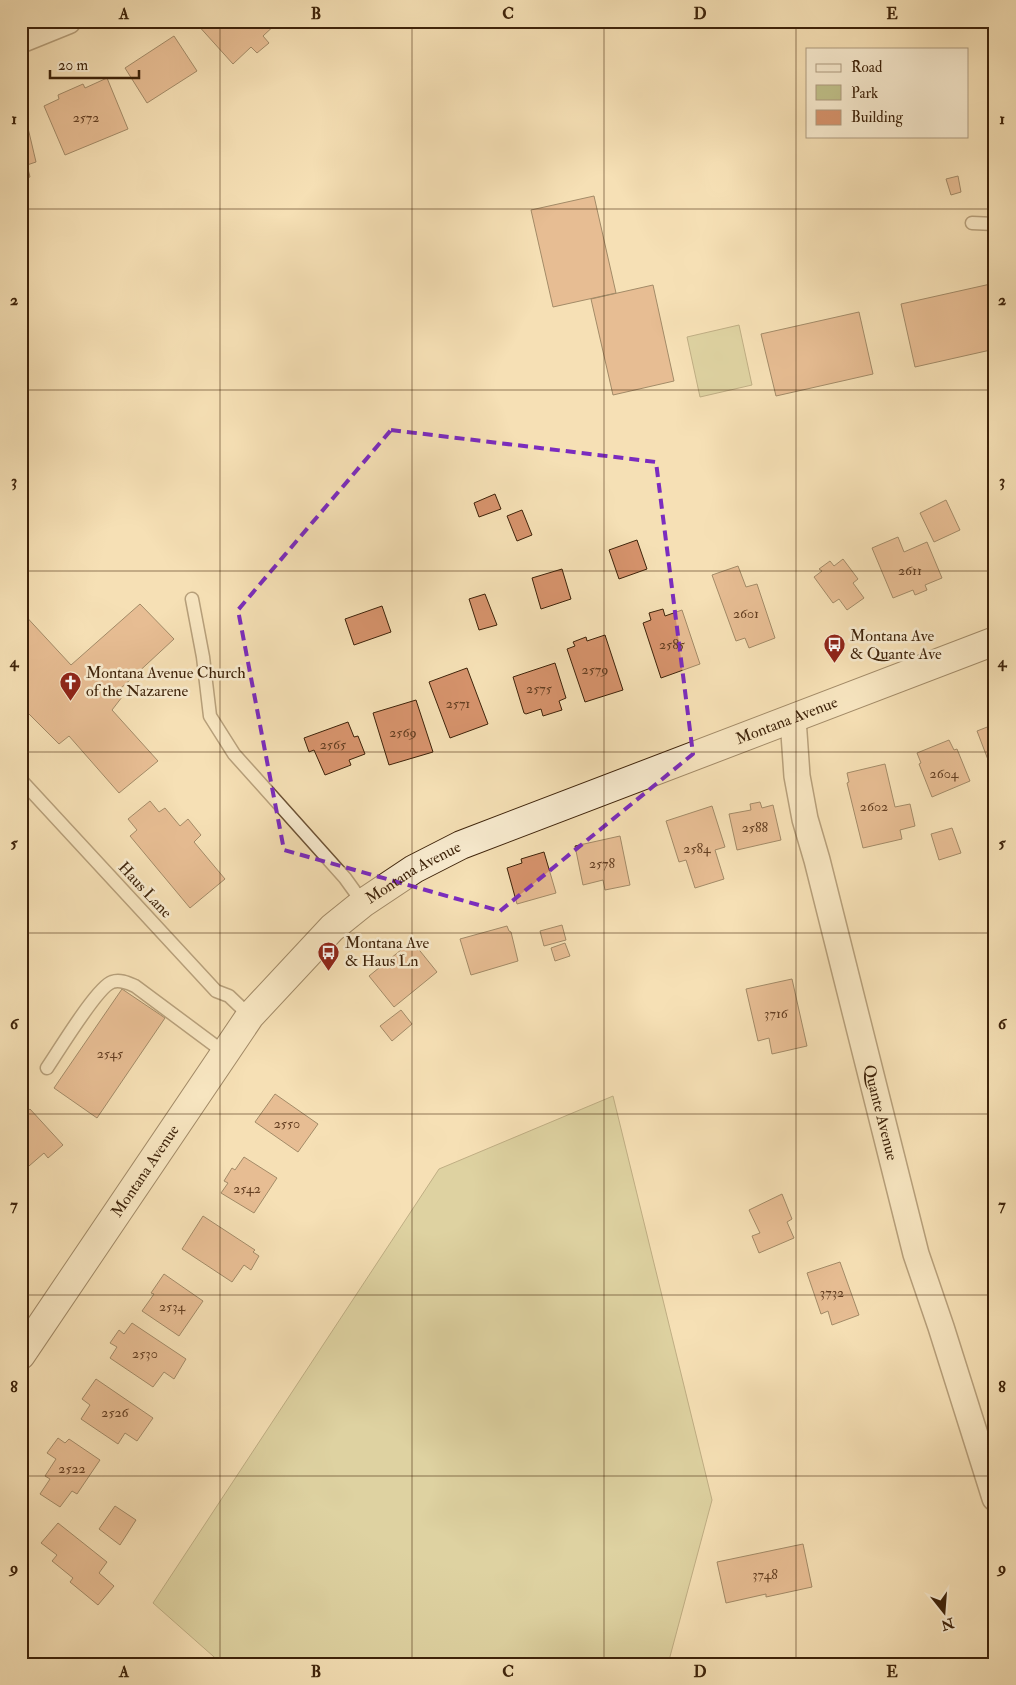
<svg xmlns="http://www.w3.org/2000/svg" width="1016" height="1685" font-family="'IM FELL Double Pica',serif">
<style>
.green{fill:#c0c18a;stroke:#7f724a}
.building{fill:#d6936c;stroke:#3e230a}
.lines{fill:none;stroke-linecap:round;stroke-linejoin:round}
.lane-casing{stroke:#6c5235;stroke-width:15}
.street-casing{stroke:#6c5235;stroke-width:28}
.secondary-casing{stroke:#3e230a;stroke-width:30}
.lane{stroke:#f8ebcf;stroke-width:12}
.street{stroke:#f8ebcf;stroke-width:25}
.secondary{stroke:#f8ebcf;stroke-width:28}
.marked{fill:none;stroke:#7b2cbf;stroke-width:4;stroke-dasharray:10 6;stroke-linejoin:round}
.grid{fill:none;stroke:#3e230a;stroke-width:1;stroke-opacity:0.55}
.labels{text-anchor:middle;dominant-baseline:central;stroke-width:5;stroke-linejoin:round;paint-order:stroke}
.number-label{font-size:14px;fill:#643f22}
.poi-label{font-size:16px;fill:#3e230a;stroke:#f8ebcf;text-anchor:start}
.street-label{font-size:16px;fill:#3e230a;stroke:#f8ebcf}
.neatline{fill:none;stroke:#3e230a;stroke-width:2}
.grid-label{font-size:16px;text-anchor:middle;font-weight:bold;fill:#3e230a}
</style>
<rect width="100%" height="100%" fill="#f5e0b5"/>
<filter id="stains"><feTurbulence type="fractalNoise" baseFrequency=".004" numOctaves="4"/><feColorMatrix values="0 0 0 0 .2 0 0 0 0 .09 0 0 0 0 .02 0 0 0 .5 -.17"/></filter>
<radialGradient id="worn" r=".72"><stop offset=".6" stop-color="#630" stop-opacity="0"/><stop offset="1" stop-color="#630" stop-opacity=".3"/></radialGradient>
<path class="green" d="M739,325L752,385L700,397L687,337Z
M613,1096L712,1500L668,1664H222L153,1603L439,1169Z"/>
<path class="building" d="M199,21H279L263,36L269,43L257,53L251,47L233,64L196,23Z
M174,36L197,71L147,103L125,68Z
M107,78L128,129L65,155L44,106L59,99L58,95L83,84L85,88Z
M21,111H24L36,162L27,165L30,177L21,180Z
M958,176L961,192L951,195L946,179Z
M594,196L616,293L553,307L531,210Z
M995,283V349L915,367L901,304Z
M653,285L674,381L613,395L591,299Z
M859,312L873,374L776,396L761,334Z
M495,494L501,509L479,517L474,503Z
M946,500L960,530L934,542L920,513Z
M522,510L532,535L517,541L507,516Z
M898,537L904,552L927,542L942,578L925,585L927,590L915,595L913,590L893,598L872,548Z
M637,540L647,569L619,579L609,550Z
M843,559L858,579L853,583L864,598L847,610L839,599L833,603L814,577L822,571L819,569L830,561L834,566Z
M738,566L746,587L757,584L775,638L749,648L745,638L736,641L712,575Z
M562,569L571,599L541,609L532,578Z
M485,594L497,625L479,630L469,599Z
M140,604L174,639L119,690L122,697L112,710L158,761L119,793L69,736L59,744L21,706V611L71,665Z
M382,606L391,632L354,645L345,619Z
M663,609L665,616L682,610L700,664L661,678L643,623L651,620L649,613Z
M605,635L623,690L585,702L567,649L575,646L573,642L586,637L587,641Z
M555,663L566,698L559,701L562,710L543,716L541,709L526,714L524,713L513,677Z
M467,668L488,724L450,738L429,682Z
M416,700L433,752L389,765L373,713Z
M348,722L354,737L358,736L365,754L349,760L351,765L325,775L314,750L309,752L304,738Z
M995,724V778L977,731Z
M949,740L954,750L957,749L970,781L932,797L919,764L921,763L917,753Z
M885,764L895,807L910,804L915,826L900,830L902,839L863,848L847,783L849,782L847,773Z
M150,801L159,812L165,808L180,826L188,819L201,835L194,842L225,879L190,908L130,836L137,830L128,819Z
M760,802L762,808L773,805L781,840L737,850L729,814L751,810L750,804Z
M712,806L725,847L715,850L724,879L695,888L686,860L679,862L666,821Z
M952,828L961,853L939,860L931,834Z
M620,836L630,885L605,890L603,880L583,885L575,846Z
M544,852L556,893L517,904L507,868L522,863L521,859Z
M562,925L566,940L544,946L540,931Z
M507,926L509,931L511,932L518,961L471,975L460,939Z
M412,941L437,972L394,1007L369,976Z
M565,943L570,956L555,961L551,948Z
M792,979L807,1046L772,1054L769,1038L758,1041L746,989Z
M122,989L165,1018L97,1118L54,1088Z
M401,1010L412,1024L392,1041L380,1026Z
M275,1094L318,1124L298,1152L255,1122Z
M30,1109L63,1145L48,1158L44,1153L29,1166L21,1158V1117Z
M244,1157L277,1178L254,1213L221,1193L228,1183L224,1181L232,1168L235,1170Z
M782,1194L792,1219L787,1222L794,1238L759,1253L752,1236L760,1233L749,1210Z
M203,1216L255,1250L253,1252L259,1256L251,1270L244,1265L232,1282L182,1249Z
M840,1262L859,1315L832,1325L828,1311L821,1314L807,1273Z
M164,1274L203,1301L179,1336L142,1311L154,1294L151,1293Z
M132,1323L186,1359L174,1379L164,1372L153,1387L110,1358L117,1347L110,1343L119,1330L124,1334Z
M96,1379L153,1418L137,1441L125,1433L118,1444L81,1419L90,1405L82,1399Z
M58,1438L65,1443L69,1439L100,1460L77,1494L72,1491L60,1507L40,1494L50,1479L45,1476L56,1459L47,1453Z
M115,1506L136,1520L120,1545L99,1529Z
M58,1523L107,1562L99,1573L114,1586L98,1605L70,1582L73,1578L52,1561L57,1555L41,1543Z
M803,1544L812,1587L766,1597V1594L726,1603L717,1562Z"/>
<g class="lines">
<defs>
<path id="lane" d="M972,223L995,224
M192,599L203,657L210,716L234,754L345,878L363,903
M21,780L216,991L229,996L250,1016
M47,1068C58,1052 97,987 112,982C120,979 128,983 135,986L225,1053"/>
<g id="street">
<path d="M21,40L68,21"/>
<path id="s1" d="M793,719L797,776L805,819L817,860L916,1254L941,1327L995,1498"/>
</g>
<g id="secondary">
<path id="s2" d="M21,1355L250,1016L332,928L363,903L414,869L461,845L995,641"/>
</g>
</defs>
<use href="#lane" class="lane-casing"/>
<use href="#street" class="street-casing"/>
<use href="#secondary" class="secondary-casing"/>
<use href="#lane" class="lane"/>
<use href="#street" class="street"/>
<use href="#secondary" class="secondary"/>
</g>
<path d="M0 0H1016V1685H0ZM391,430L656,462L693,754L500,911L284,850L238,610Z" fill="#f5e0b5" fill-opacity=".55" fill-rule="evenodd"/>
<path class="marked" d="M391,430L656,462L693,754L500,911L284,850L238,610Z"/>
<path class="grid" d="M220,21V1664M412,21V1664M604,21V1664M796,21V1664M21,209H995M21,390H995M21,571H995M21,752H995M21,933H995M21,1114H995M21,1295H995M21,1476H995"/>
<defs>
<symbol id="bus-pin" viewBox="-11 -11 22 30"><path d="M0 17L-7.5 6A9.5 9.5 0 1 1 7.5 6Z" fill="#8f2418" stroke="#f8ebcf"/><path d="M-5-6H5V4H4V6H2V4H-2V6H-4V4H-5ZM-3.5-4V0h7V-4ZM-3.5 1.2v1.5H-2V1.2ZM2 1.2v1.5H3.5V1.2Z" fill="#fff"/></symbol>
<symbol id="church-pin" viewBox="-11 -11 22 30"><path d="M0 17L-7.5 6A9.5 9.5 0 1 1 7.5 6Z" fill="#8f2418" stroke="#f8ebcf"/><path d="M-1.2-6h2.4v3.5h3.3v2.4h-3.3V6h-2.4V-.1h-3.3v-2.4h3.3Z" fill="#fff"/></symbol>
</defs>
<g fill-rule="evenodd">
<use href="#bus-pin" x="822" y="632" width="25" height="34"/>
<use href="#church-pin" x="58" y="670" width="25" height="34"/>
<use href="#bus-pin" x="316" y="940" width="25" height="34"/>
</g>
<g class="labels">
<g class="number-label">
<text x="86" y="117">2572</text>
<text x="910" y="570">2611</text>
<text x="746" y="613">2601</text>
<text x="672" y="644">2585</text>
<text x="595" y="669">2579</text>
<text x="539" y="688">2575</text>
<text x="458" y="703">2571</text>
<text x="403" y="732">2569</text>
<text x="333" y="744">2565</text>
<text x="944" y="773">2604</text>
<text x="874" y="806">2602</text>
<text x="755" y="827">2588</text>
<text x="697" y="848">2584</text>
<text x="602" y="863">2578</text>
<text x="776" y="1013">3716</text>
<text x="110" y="1053">2545</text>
<text x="287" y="1123">2550</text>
<text x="247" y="1188">2542</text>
<text x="832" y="1292">3732</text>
<text x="172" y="1306">2534</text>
<text x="145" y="1353">2530</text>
<text x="115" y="1412">2526</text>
<text x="72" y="1468">2522</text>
<text x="765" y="1574">3748</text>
</g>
<g class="poi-label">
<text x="850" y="636">Montana Ave<tspan x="850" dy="18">&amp; Quante Ave</tspan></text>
<text x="86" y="673">Montana Avenue Church<tspan x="86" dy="18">of the Nazarene</tspan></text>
<text x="345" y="943">Montana Ave<tspan x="345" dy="18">&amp; Haus Ln</tspan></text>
</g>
<g class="street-label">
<text stroke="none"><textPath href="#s2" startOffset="1032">Montana Avenue</textPath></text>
<text stroke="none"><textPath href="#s2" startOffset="628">Montana Avenue</textPath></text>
<text transform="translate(145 890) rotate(47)">Haus Lane</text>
<text stroke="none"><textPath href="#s1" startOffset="404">Quante Avenue</textPath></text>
<text stroke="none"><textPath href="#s2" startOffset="222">Montana Avenue</textPath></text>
</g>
</g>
<rect width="1016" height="1685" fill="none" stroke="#f5e0b5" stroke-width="55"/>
<rect x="806" y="48" width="162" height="90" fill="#f8ebcf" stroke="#ae9b80"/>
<rect x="816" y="64" width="25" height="8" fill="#f8ebcf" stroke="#ae9b80"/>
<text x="851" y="72" font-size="15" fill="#3e230a">Road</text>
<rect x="816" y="85" width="25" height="15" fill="#c0c18a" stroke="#ae9b80"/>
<text x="851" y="98" font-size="15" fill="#3e230a">Park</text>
<rect x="816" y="110" width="25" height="15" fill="#d6936c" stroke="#ae9b80"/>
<text x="851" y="122" font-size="15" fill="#3e230a">Building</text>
<g transform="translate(944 1612) rotate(163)" stroke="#f8ebcf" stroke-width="4" paint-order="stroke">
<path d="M0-4L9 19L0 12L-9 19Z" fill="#3e230a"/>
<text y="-8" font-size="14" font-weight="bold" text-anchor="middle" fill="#3e230a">N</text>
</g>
<path d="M50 70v8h89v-8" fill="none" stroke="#3e230a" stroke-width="2.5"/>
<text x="58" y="70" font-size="15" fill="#3e230a" stroke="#f8ebcf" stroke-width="4" paint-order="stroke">20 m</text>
<rect x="28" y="28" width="960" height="1630" class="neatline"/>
<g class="grid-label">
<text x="124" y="19">A</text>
<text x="316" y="19">B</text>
<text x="508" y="19">C</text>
<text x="700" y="19">D</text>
<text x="892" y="19">E</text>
<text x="14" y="124">1</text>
<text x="1002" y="124">1</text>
<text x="14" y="305">2</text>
<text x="1002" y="305">2</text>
<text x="14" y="486">3</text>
<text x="1002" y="486">3</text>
<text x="14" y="667">4</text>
<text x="1002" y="667">4</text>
<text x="14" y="848">5</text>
<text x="1002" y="848">5</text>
<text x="14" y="1029">6</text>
<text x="1002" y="1029">6</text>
<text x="14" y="1210">7</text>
<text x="1002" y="1210">7</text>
<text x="14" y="1392">8</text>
<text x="1002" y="1392">8</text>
<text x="14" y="1573">9</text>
<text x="1002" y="1573">9</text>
<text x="124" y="1677">A</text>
<text x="316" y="1677">B</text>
<text x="508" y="1677">C</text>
<text x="700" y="1677">D</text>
<text x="892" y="1677">E</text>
</g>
<rect width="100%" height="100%" filter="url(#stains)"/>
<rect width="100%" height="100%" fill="url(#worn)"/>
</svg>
